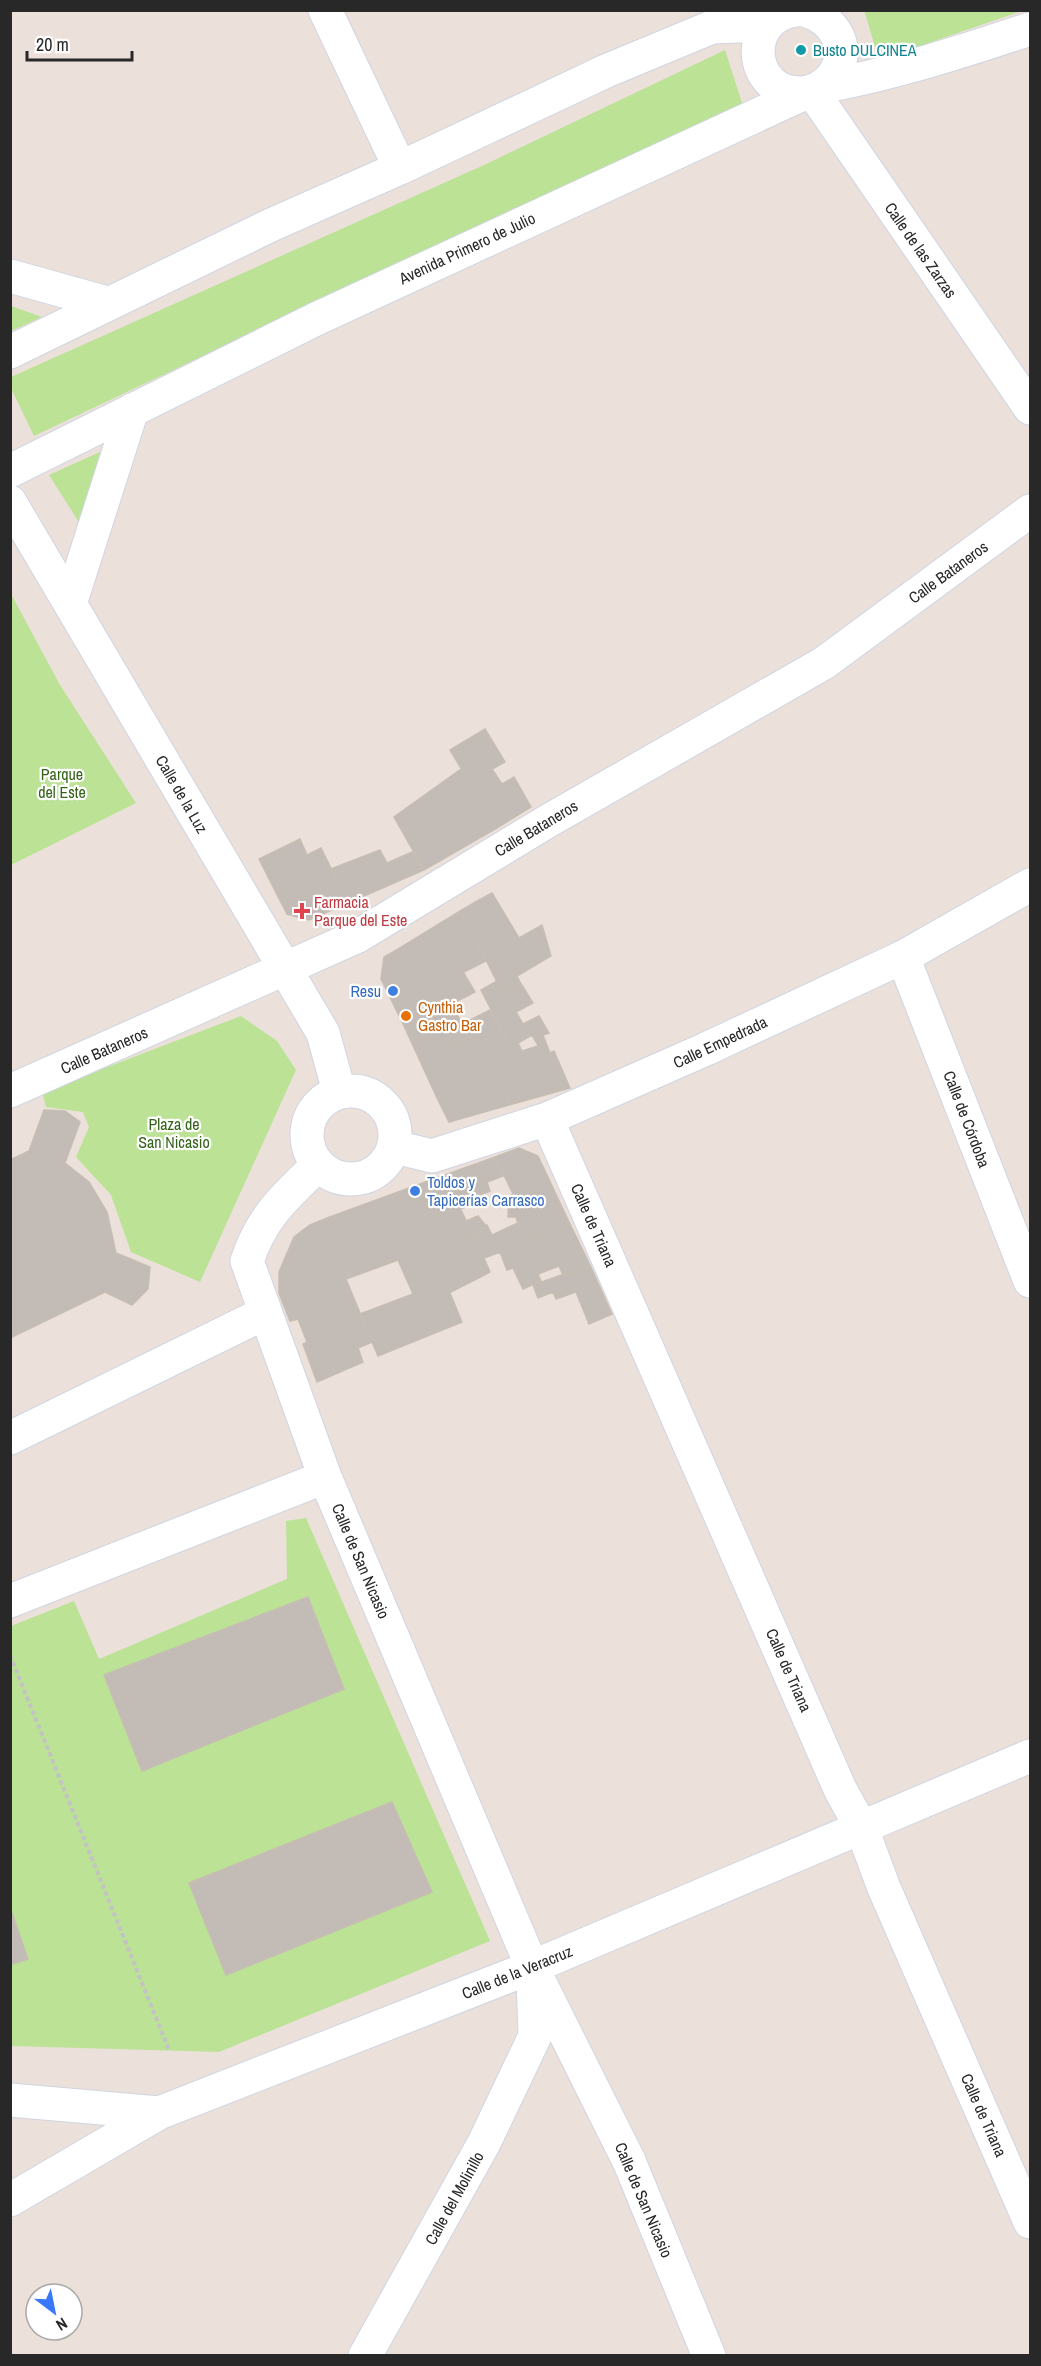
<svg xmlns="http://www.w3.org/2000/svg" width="1041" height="2366" font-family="'Archivo Narrow',sans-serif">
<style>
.green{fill:#bbe295;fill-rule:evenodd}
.building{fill:#c3bbb6;stroke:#c6bdb3;stroke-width:1.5;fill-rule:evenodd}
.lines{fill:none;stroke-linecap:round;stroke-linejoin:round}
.street-casing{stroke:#cfd5e1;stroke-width:35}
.path{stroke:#c3c3c3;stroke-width:4;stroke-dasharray:4.5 3;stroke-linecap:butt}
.street{stroke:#fff;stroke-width:33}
.culture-dot{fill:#0f9aa8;stroke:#fff;stroke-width:2}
.health-dot{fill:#e0444e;stroke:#fff;stroke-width:2}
.shop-dot{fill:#3f7fe0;stroke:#fff;stroke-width:2}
.food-dot{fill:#e8710a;stroke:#fff;stroke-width:2}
.labels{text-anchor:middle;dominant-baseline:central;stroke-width:4.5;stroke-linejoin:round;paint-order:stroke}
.culture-label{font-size:16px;fill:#0d838f;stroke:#fff;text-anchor:start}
.street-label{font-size:16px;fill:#282828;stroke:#fff}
.park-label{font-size:16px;fill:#346419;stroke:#fff}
.health-label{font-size:16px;fill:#be3a42;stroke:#fff;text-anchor:start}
.shop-label{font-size:16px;fill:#366cbe;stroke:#fff;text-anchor:end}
.food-label{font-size:16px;fill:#c56008;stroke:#fff;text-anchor:start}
</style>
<rect width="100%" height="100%" fill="#ebe1da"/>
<path class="green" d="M864,10L1022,11L879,60Z
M725,50L743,106L435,246L34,436L11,388V377L484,165Z
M11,306L42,317L11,331Z
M111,447L87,535L49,475Z
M10,592L60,685L136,803L11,865Z
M241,1016L277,1041L296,1070L200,1282L131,1252L111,1195L76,1157L89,1127L83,1112L46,1107L42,1092Z
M306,1518L490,1941L219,2052L11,2046V1965L28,1958L10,1907L11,1626L74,1601L99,1659L287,1579L286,1521ZM308,1597L344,1689L142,1771L104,1675ZM392,1802L431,1892L226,1975L189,1883Z"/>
<path class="building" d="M485,729L505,762L492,769L502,784L514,777L531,807L497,828L450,750Z
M461,769L497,828L424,870L394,817Z
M300,839L307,855L321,848L348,903L309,920L287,914L259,859Z
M380,850L387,863L412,852L424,870L348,903L331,869Z
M492,893L519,938L542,925L551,956L517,976L520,982L502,992L488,964L504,953L477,901Z
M477,901L504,953L488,964L460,911Z
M460,911L486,961L464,972L459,965L417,987L398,949Z
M398,949L417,987L459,965L475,992L405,1028L381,979L384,957Z
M497,981L502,992L520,982L533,1003L516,1012L523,1024L539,1016L549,1033L543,1035L550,1053L554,1051L570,1088L509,1105L504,1082L494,1058L512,1050L481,990ZM532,1035L538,1046L522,1051L518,1043Z
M452,1004L469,1038L451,1046L470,1090L438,1100L405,1028Z
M490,1010L512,1050L494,1058L504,1082L509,1105L449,1122L438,1100L470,1090L451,1046L469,1038L462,1024Z
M44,1110L65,1111L80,1122L65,1163L89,1182L107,1212L116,1253L150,1267L148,1289L132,1305L105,1292L10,1338V1160L29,1151Z
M519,1148L538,1156L570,1224L529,1241L522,1221L518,1224L516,1217H508L509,1196L513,1194L495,1157Z
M495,1157L503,1176L487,1182L490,1191L472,1198L474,1203L461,1209L445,1175Z
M445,1175L474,1238L456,1245L475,1280L439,1298L418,1252L398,1192Z
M398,1192L418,1252L439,1298L450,1293L462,1322L378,1356L360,1314L413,1294L398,1260L349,1278L327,1218Z
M478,1216L486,1226L474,1238L466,1221Z
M327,1218L349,1278L346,1279L372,1342L358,1348L363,1362L317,1382L303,1344L307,1342L298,1319L290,1321L279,1293V1272L294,1237L310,1225Z
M522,1221L529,1241L570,1224L590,1265L563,1275L559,1266L538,1274L541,1281L523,1289L513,1268L507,1270L500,1252L484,1258L490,1272L475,1280L456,1245L474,1238L487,1225L492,1235Z
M590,1265L612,1314L589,1324L576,1292L556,1299L553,1292L538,1298L533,1285Z
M308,1597L344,1689L142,1771L104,1675Z
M392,1802L432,1892L226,1975L189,1883Z
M10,1907L28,1959L10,1965Z"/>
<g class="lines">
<defs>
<path id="street" d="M325,10L400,168
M796,10C743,16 747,93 800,93C812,93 825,86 832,77C854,49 834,18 804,10
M821,87C893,74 961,52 1030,29
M812,91L1030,408
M10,276L107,303
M10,352L271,225L400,168L606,71L712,27L767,25
M10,471L316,319L805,93
M10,502L323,1033L339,1091
M70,604L132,410
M903,957L1030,1281
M307 1135a44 44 0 1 1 88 0a44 44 0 1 1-88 0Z
M10,1091L358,936L548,821L824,663L1030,511
M547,1119L840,1789L862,1829L884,1888L1030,2222
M395,1147L432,1156L547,1119L706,1049L903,957L1030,885
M318,1165C285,1197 262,1216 247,1261L325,1477L532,1967L629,2161L709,2356
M10,1438L265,1313
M10,1601L325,1477
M10,2100L159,2113
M10,2200L159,2113L532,1967L1030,1756
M365,2356L484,2143L535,2036L533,1978"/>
</defs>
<use href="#street" class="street-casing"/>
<path class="path" d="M10,1655L169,2050"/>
<use href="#street" class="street"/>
</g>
<circle class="culture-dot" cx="801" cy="50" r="6"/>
<path class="health-dot" d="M299 902h6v6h6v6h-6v6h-6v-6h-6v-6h6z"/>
<g class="shop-dot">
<circle cx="393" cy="991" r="6"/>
<circle cx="415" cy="1191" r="6"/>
</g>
<circle class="food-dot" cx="406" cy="1016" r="6"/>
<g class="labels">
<g class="culture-label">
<text x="813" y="50">Busto DULCINEA</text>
</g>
<g class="street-label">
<text transform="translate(467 248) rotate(-25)">Avenida Primero de Julio</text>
<text transform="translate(921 250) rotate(55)">Calle de las Zarzas</text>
<text transform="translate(948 572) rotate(-36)">Calle Bataneros</text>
<text transform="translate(182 794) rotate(60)">Calle de la Luz</text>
<text transform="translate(536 828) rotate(-31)">Calle Bataneros</text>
<text transform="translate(720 1042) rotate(-25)">Calle Empedrada</text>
<text transform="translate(104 1050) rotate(-24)">Calle Bataneros</text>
<text transform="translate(967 1119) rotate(69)">Calle de Córdoba</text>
<text transform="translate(594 1225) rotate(66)">Calle de Triana</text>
<text transform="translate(361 1561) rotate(67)">Calle de San Nicasio</text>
<text transform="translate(789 1670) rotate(66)">Calle de Triana</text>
<text transform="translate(517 1972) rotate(-22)">Calle de la Veracruz</text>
<text transform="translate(984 2115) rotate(66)">Calle de Triana</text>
<text transform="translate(454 2198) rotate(-61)">Calle del Molinillo</text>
<text transform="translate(644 2200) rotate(67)">Calle de San Nicasio</text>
</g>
<g class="park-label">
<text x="62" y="774">Parque<tspan x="62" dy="18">del Este</tspan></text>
<text x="174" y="1124">Plaza de<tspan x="174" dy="18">San Nicasio</tspan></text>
</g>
<g class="health-label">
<text x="314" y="902">Farmacia<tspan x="314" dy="18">Parque del Este</tspan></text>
</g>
<g class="shop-label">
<text x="381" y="991">Resu</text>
<text x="427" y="1182" text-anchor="start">Toldos y<tspan x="427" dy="18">Tapicerías Carrasco</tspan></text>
</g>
<g class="food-label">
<text x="418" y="1007">Cynthia<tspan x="418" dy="18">Gastro Bar</tspan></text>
</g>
</g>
<rect width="1041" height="2366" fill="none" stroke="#282828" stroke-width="24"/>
<g transform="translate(54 2312) rotate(148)"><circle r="28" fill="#ffffff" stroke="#a9a9a9" stroke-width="1.5"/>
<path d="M0-4.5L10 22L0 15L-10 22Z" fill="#3878f9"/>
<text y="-9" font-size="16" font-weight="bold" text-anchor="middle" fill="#282828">N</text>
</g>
<path d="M27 51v9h105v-9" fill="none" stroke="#282828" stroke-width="3"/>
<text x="36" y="51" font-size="18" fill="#282828" stroke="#ffffff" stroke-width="4.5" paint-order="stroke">20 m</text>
</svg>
